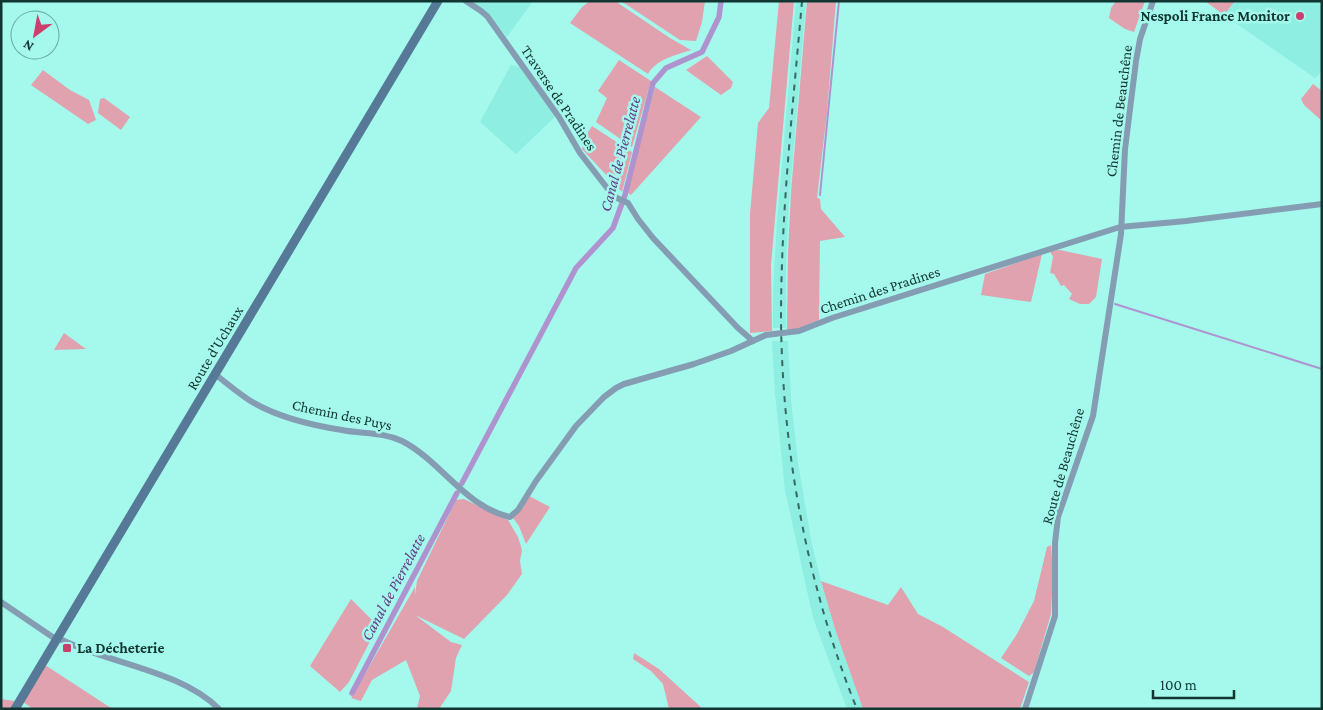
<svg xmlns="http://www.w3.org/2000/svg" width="1323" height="710" font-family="'Crimson Pro',serif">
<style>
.built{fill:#8eeee1}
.green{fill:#e1a2af}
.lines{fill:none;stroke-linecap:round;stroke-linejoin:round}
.stream{stroke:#af93cf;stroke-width:2}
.canal{stroke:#af93cf;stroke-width:5.5}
.minor{stroke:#859db2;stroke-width:6}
.secondary{stroke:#567997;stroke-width:9}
.rail{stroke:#376862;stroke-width:2;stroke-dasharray:6 6;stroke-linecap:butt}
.poi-dot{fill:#cc3e6c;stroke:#a4f8ec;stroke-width:2}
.labels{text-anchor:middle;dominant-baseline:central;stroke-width:5;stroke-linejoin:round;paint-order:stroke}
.poi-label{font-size:15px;font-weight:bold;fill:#113531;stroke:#a4f8ec;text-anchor:end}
.street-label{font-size:15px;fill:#113531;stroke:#a4f8ec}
.water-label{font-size:16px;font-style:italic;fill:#633e88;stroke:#a4f8ec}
</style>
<rect width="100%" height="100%" fill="#a4f8ec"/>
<path class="built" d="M469,1H533L507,37L486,12Z
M796,1H806L789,204L786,260V328H773V291L777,221Z
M1235,1H1322V71L1315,78L1224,15Z
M511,65L523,68L556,116L516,154L480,122Z
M772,341H788L791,400L798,463L812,545L821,581L835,629L863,709H847L813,618L785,490L775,393Z"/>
<path class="green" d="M590,1H615L670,38L691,50C677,55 656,59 648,74L570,23L582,7Z
M621,1H705L702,22L696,41L680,40Z
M779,1H794L771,265L772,331L750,333V214L758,123L769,108Z
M807,1H836L827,112L817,198L820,199L821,209L845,237L820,241L819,320L796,330L787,329L788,252L791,192Z
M1116,1H1145L1134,32L1125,29L1109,18L1111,8Z
M1205,1H1235L1224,15Z
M707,56L733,82L731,88L721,95L686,70Z
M619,60L651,81L632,147L596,122L607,98L598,91Z
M43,70L70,90L89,100L96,120L88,124L31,85Z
M1313,84L1322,91V121L1304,105L1301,99Z
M655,87L701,117L631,195L627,192Z
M104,98L130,117L121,130L98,113L100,99Z
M592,126L632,152L622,192L582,149L585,137Z
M1060,250L1102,259L1096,297L1089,304H1080L1069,299L1072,294L1064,285L1061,286L1054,274L1050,273L1053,257L1050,251Z
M1042,254L1031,302L981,295L985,274Z
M64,333L86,349L54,350Z
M529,496L550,507L526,544L519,526L513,518Z
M464,499L508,520L518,537L522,550L520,561L522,574L507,595L464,639L415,615L451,642L462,645L456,658L451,691L439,709H417L420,696L406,660L372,680L361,701L351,698L415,587V595L417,581L456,500Z
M1051,545L1053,573L1051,614L1034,672L1029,676L1001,658L1017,634L1034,601L1047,547Z
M821,581L888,605L901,587L918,614L943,627L1029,682L1020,709H863L835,629Z
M351,599L378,626L349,682L340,692L310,666Z
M634,653L659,669L703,709H669L663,684L651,671L633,659Z
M45,665L111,708V709H33L23,702Z
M1,699L15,701L10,709H1Z"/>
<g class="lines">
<path class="stream" d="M820,195L839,1
M1115,304L1322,369"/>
<path class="canal" d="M462,483L576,268L613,228L625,195L653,83L666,68L702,52L719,17L721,1
M352,693L457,493"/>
<path class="minor" d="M466,1L481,11L487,16L559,117L580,153L611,193L617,198L628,203L638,219L653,238L738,328L753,341
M215,374C226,383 237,392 249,400C276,417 310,425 342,430C362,434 383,432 402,441C441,461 465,507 510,517L518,510L536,481L576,426L604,397L616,388L624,384L694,364L731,351L766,335L799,331L832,318L1120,227L1186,221L1322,204
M1,602L57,640
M58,638C105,663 181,670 219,709
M1025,709L1055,616V543L1058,517L1093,416L1121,234L1125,149L1136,61L1140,39L1153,1"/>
<path class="secondary" d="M15,709L438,1"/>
<path class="rail" d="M802,1C793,106 781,212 781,318C782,450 807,586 857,709"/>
</g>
<g class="poi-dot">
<circle cx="1300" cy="16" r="5"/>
<rect x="62" y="643" width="10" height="10" rx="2.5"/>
</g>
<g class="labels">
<g class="poi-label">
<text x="1290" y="16">Nespoli France Monitor</text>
<text x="77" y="648" text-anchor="start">La Décheterie</text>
</g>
<g class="street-label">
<text transform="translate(559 98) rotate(56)">Traverse de Pradines</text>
<text transform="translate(1119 111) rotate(-83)">Chemin de Beauchêne</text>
<text transform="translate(880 290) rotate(-18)">Chemin des Pradines</text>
<text transform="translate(215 348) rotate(-59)">Route d'Uchaux</text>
<text transform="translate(342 415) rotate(12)">Chemin des Puys</text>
<text transform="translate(1063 466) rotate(-74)">Route de Beauchêne</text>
</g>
<g class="water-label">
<text transform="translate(620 154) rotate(-75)">Canal de Pierrelatte</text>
<text transform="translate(393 587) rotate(-62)">Canal de Pierrelatte</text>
</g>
</g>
<rect width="1323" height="710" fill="none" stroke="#113531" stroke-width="5"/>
<g transform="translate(35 35) rotate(212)"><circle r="24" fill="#a4f8ec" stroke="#69aaa1"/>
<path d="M0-4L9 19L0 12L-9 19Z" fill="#cc3e6c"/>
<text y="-8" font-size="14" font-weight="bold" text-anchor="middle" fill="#113531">N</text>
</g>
<path d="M1153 690v8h81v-8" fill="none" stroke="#113531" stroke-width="2.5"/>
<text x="1160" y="690" font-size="15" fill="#113531" stroke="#a4f8ec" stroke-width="4" paint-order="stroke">100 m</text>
</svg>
